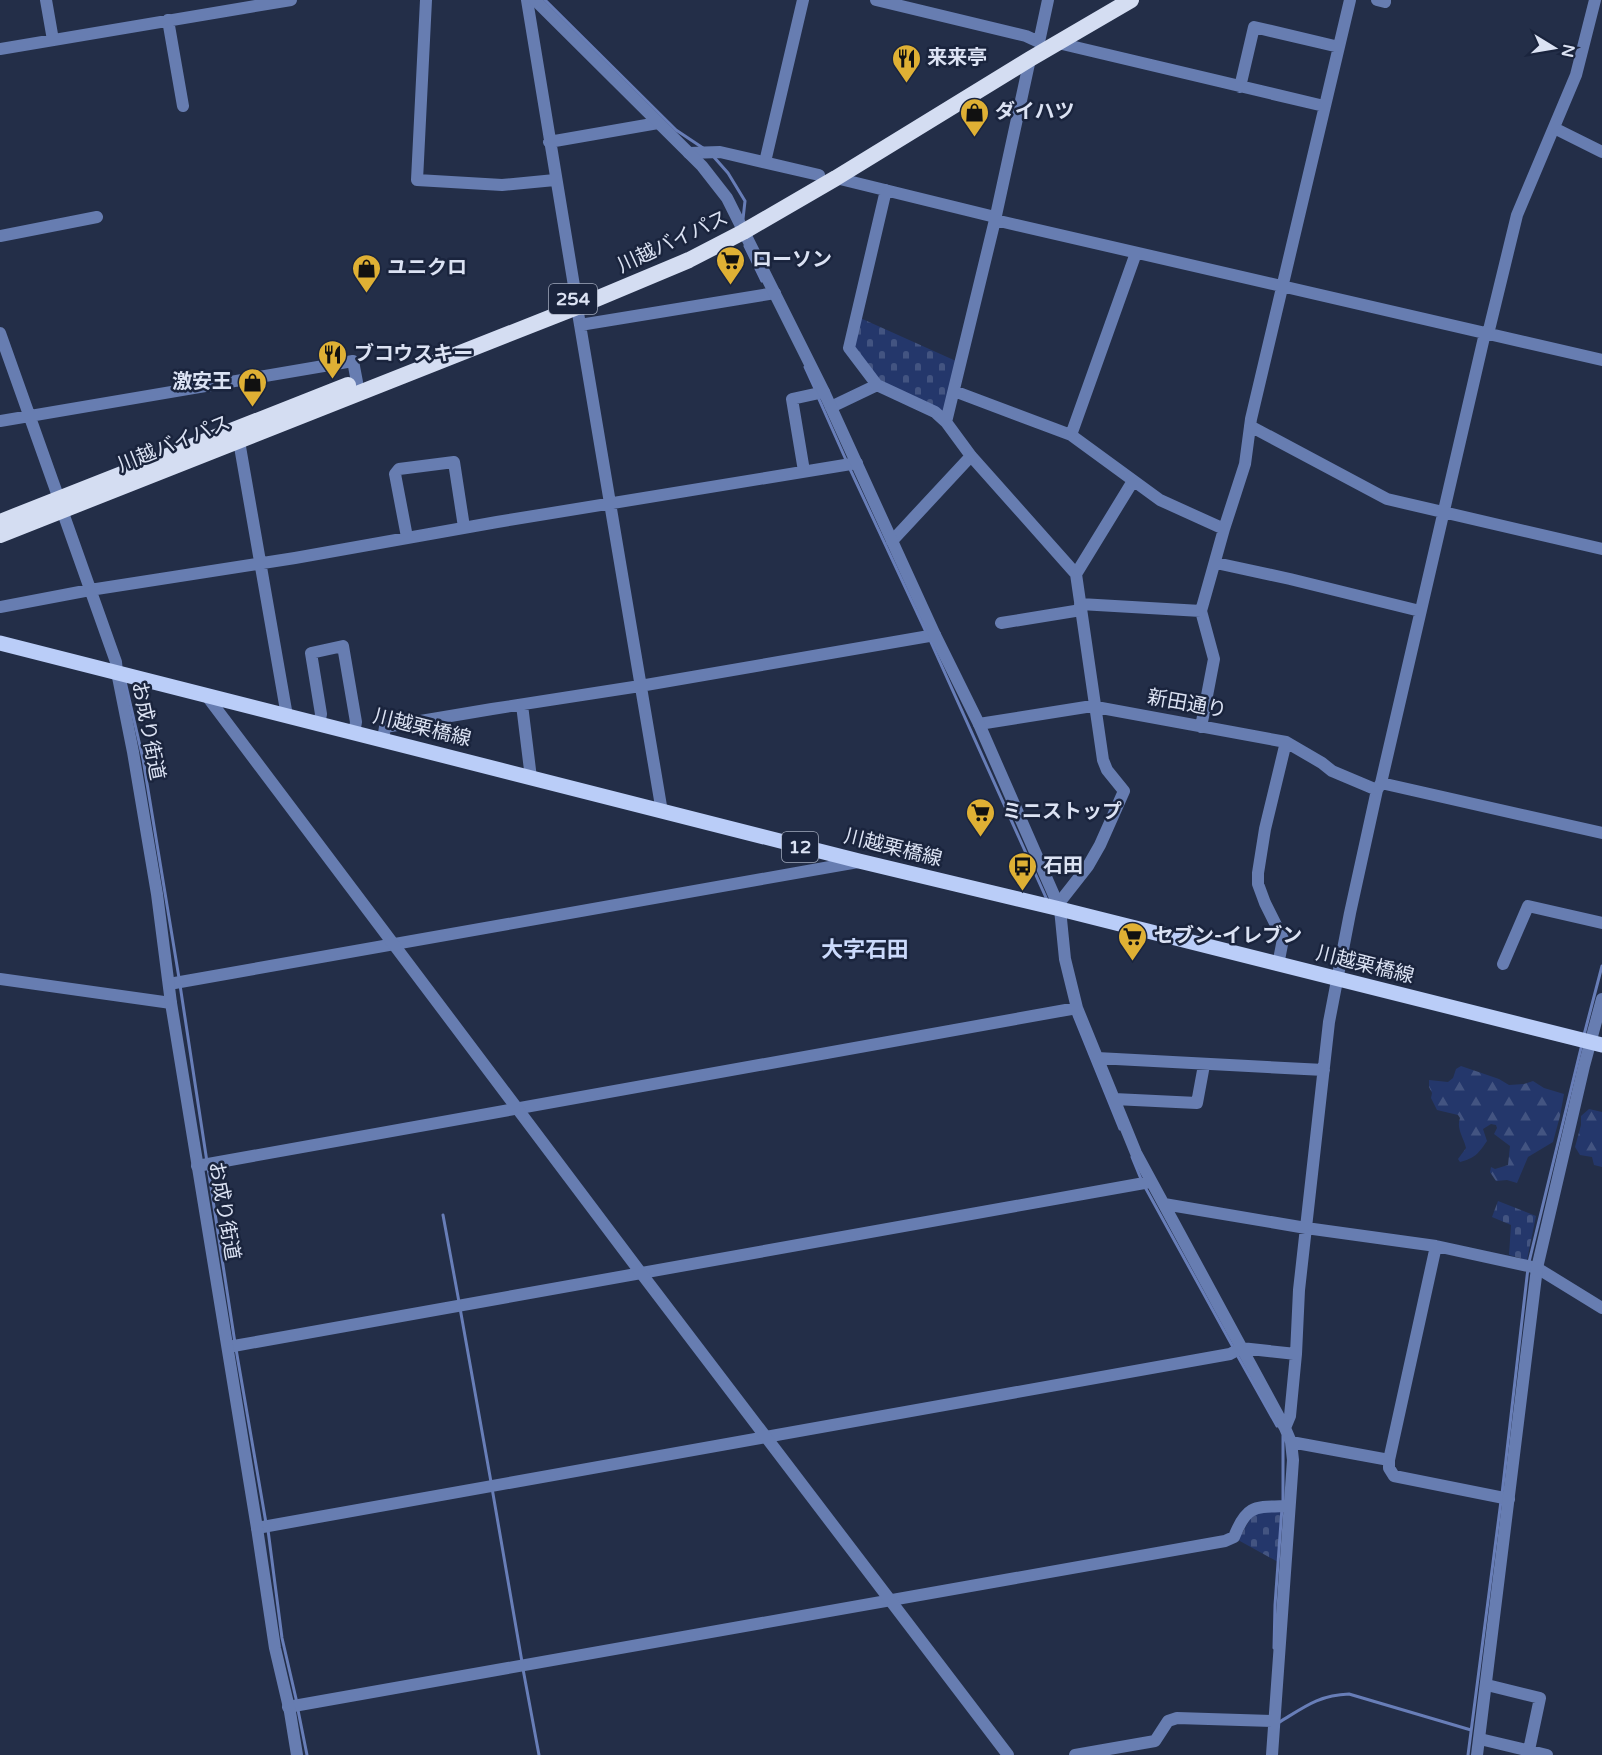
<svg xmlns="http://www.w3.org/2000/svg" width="1602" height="1755" font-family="'Varela Round','Noto Sans JP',sans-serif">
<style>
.forest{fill:url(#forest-firs)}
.cemetery{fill:url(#cemetery-stones)}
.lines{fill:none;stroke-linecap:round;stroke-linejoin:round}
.stream{stroke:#687eb8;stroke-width:3}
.minor{stroke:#677db1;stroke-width:12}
.tertiary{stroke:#677db1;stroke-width:12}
.primary{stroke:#bacdf8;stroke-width:15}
.trunk{stroke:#d4ddf2;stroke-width:16}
.labels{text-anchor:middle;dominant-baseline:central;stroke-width:5;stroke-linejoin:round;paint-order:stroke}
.shield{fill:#1a243d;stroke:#a1a9bc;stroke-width:1.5}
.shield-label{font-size:18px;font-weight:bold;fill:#dbe2f3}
.poi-label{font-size:20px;font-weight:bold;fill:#dbe2f3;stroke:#1a243d;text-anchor:start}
.street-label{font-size:20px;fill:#dbe2f3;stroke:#1a243d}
.quarter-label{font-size:22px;font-weight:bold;fill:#cbdafc;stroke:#1a243d}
</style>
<defs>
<pattern id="forest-firs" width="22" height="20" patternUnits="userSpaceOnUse" patternTransform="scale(1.5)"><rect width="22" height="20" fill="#24376b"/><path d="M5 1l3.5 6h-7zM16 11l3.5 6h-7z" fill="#435481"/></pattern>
<pattern id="cemetery-stones" width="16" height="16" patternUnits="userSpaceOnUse" patternTransform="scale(1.5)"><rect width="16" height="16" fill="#24376b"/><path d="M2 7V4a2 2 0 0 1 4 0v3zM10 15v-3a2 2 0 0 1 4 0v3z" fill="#435481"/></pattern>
</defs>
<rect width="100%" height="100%" fill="#232e48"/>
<path class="forest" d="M1461,1066L1499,1079L1509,1085L1524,1084L1533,1081L1544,1088L1564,1094L1560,1116L1553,1142L1528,1157L1517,1183L1507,1180L1496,1181L1490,1172L1491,1167L1495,1169L1508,1165L1510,1146L1494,1134L1497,1128L1496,1125L1491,1124L1483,1129L1487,1141C1478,1154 1475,1158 1460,1162L1458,1159L1466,1148C1464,1138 1456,1129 1460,1118L1458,1115L1437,1110L1431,1098L1432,1093L1429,1087V1080L1448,1082L1453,1078L1456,1069Z
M1589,1109L1602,1112V1167L1594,1165L1592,1157L1580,1155L1575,1147L1581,1125V1116Z"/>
<path class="cemetery" d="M858,317L956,361L944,412L880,382L851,347Z
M1498,1201L1536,1216L1527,1260L1509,1255L1511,1225L1492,1217Z
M1255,1511L1281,1512L1278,1562L1238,1540Z"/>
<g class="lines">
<path class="stream" d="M545,0L676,130L703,148
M713,156L728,173L745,201L743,219
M745,246L762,281
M805,367L816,391
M818,397L846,460
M850,469L927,634
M930,640L1048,902
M125,681L143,759L179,978
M180,985L207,1162
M1073,1013L1120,1129
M1584,1035L1602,966
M1132,1157L1141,1179
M208,1168L235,1343
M1145,1187L1233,1347
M443,1215L459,1302
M1529,1262L1582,1044
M460,1308L491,1482
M236,1349L266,1523
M1236,1353L1277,1426
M492,1488L522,1662
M1502,1494L1528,1268
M1283,1502V1436
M268,1530L282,1638L297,1703
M1274,1648L1275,1605L1282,1508
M523,1669L539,1755
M298,1710L307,1755
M1278,1723C1303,1708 1318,1695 1349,1694L1471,1730
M1468,1755L1501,1501"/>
<path class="minor" d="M46,0L53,40
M426,0L417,180L502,185L555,180
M527,0L576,298
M876,0L1026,36L1039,42L1048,0
M1377,0L1385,2V0
M168,20L183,106
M1058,43L1324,106
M0,49L291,0
M1240,87L1254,27L1339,47
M1554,128L1602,152
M549,142L658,123
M689,153L720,152L819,175
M765,162L803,0
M836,178L995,217
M886,190L849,348L877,385L935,412L946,422L971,456L1076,574L1103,760L1107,770L1124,791L1100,845L1088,866L1059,903
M995,220L1602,360
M0,236L97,217
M577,307L662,812
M580,325L775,293
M0,333L59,499
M1488,334L1517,215L1576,75L1595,0
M954,391L1071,435L1160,500L1224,529
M831,407L877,385
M0,421L353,361L357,382
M946,422L995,220L1030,59
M1250,426L1387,499L1602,549
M1071,435L1136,253
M239,441L287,716
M804,471L792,399L824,392
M62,510L116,662L117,672
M407,537L395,474L399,469L454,462L464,527
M892,541L971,456
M1216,563L1290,579L1420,611
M1076,574L1133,481
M1080,604L1201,611
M0,607L90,590L295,558L497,522L857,463
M1001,623L1081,610
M522,705L531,778
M319,724L321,714L311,653L343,646L356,722L354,733
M979,724L1086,707H1096L1286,742L1322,763L1332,771L1377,790
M1201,727L1214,659L1201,611L1224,529L1245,464L1251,419L1350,0
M383,740L385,727L492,709L640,686L935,635
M1381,783L1602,833
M1060,909L1065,959L1077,1008L1136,1153L1285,1428L1291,1442L1293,1460L1272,1755
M1503,964L1528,906L1602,923
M1278,965L1283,939L1265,903L1258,884V873L1265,829L1286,742
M0,979L171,1003
M169,984L858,862
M1097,1058L1324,1070
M1114,1099L1197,1103L1204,1065
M197,1166L1077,1008
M1164,1204L1306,1228L1436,1246L1537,1268L1602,1308
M228,1347L1150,1182
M1285,1428L1290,1416L1296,1354L1299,1290L1329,1022L1350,913L1377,790L1381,783L1485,333
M1291,1442L1389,1460L1436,1246
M1389,1460V1468L1394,1476L1509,1499
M257,1528L1230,1354L1241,1348L1296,1354
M1487,1685L1540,1698L1529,1750
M288,1707L1225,1541L1234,1537C1247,1504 1255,1507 1288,1506
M1480,1739L1547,1755
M1075,1755L1155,1741L1168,1721L1177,1718L1274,1721"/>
<path class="tertiary" d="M535,0L702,166L727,198L824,392L935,635L979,724L1060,909
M117,672L133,752L157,894L171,1003L257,1528L275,1648L290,1712L297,1755
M206,695L641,1273L1008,1755
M1477,1755L1537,1268L1584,1066L1602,999"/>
<path class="primary" d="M0,643L859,861L1060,909L1602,1045"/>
<path class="trunk" d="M0,522L348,385
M0,535L577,307L689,260L743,232L836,178L1030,59L1131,0"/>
</g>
<defs>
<symbol id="restaurant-pin" viewBox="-11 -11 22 30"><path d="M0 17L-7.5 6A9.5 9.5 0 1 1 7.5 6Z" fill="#dfb034" stroke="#1a243d"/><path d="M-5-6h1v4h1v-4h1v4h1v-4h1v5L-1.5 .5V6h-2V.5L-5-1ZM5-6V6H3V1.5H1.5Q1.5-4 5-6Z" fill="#111"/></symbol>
<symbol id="shop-pin" viewBox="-11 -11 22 30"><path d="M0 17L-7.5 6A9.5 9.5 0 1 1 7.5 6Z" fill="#dfb034" stroke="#1a243d"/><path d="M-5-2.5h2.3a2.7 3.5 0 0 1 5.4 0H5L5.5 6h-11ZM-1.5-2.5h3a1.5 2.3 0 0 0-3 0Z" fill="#111"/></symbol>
<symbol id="supermarket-pin" viewBox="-11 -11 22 30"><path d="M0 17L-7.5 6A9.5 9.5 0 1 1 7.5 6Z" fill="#dfb034" stroke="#1a243d"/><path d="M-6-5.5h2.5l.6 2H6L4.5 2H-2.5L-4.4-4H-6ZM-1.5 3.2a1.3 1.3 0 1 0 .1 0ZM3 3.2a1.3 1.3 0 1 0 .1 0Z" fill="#111"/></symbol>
<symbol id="bus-pin" viewBox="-11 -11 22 30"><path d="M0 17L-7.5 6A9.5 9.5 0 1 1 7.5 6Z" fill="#dfb034" stroke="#1a243d"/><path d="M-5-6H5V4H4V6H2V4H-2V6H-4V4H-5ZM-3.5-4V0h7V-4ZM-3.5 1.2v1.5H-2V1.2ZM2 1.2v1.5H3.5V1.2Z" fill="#111"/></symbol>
</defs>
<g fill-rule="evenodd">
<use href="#restaurant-pin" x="890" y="42" width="33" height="45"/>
<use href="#shop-pin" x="958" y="96" width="33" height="45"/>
<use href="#supermarket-pin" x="714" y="244" width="33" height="45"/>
<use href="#shop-pin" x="350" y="252" width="33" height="45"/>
<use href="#restaurant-pin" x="316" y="338" width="33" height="45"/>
<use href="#shop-pin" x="236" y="366" width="33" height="45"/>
<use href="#supermarket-pin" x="964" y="796" width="33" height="45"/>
<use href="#bus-pin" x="1006" y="850" width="33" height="45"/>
<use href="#supermarket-pin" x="1116" y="920" width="33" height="45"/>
</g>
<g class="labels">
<g class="shield">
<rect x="549" y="284" width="48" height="30" rx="4.5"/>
<rect x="782" y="832" width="36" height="30" rx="4.5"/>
</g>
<g class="shield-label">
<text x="573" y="299">254</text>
<text x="800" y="847">12</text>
</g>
<g class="poi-label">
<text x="927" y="58">来来亭</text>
<text x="995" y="112">ダイハツ</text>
<text x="752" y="260">ローソン</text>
<text x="387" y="268">ユニクロ</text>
<text x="354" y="354">ブコウスキー</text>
<text x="232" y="382" text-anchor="end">激安王</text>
<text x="1002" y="812">ミニストップ</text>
<text x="1043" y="866">石田</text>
<text x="1154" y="936">セブン-イレブン</text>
</g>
<g class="street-label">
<text transform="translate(673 242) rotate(-25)">川越バイパス</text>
<text transform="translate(174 444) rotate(-22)">川越バイパス</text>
<text transform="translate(1187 704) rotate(10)">新田通り</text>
<text transform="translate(422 728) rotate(14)">川越栗橋線</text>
<text transform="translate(148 731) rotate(79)">お成り街道</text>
<text transform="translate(893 848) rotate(14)">川越栗橋線</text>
<text transform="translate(1365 965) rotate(14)">川越栗橋線</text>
<text transform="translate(224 1211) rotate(80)">お成り街道</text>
</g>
<g class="quarter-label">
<text x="865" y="950">大字石田</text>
</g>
</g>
<g transform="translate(1554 48) rotate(101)" stroke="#1a243d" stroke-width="4.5" paint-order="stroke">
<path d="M0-4.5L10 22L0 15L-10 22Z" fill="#dbe2f3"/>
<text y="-9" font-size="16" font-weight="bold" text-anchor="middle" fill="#dbe2f3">N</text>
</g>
</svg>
